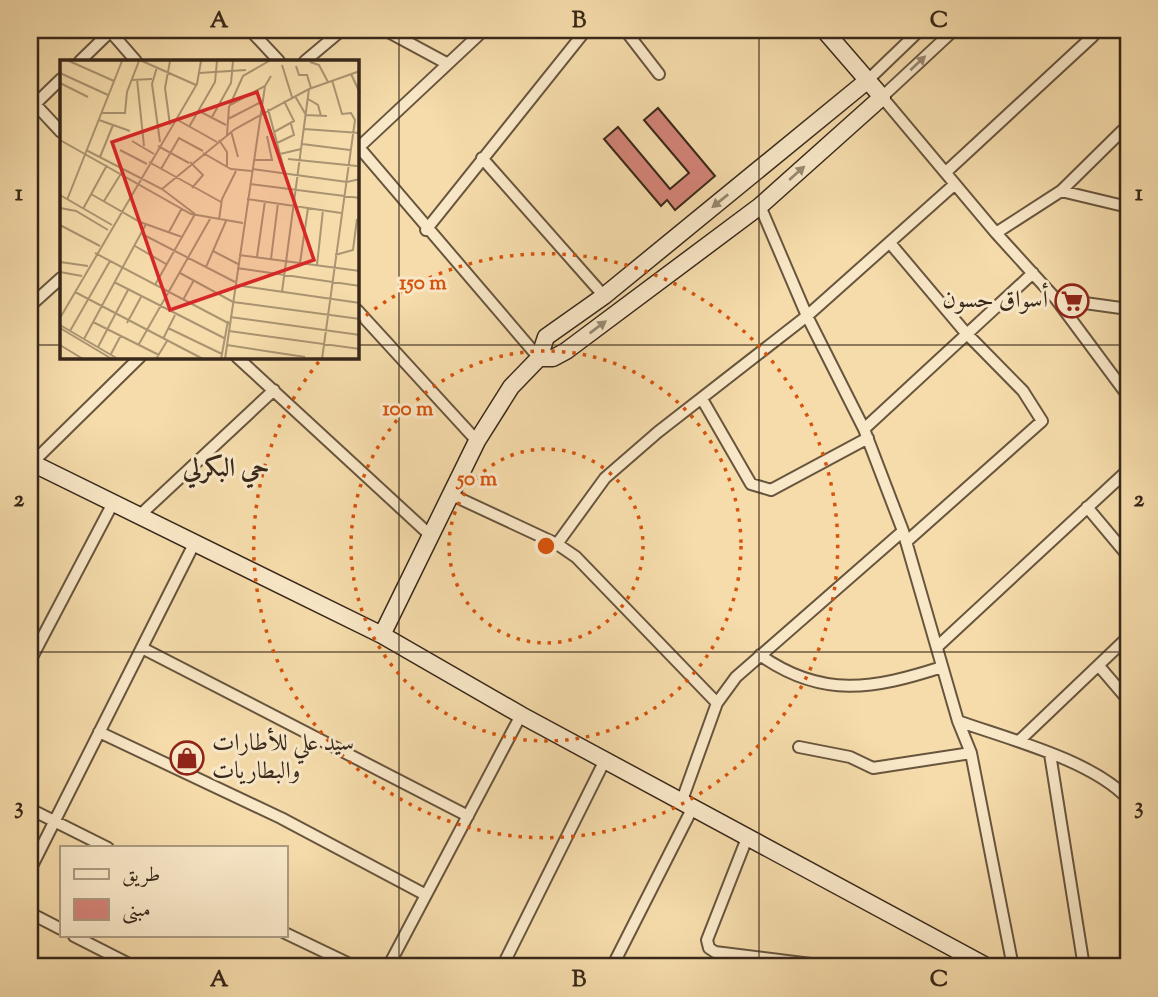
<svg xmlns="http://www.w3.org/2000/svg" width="1158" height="997" font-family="'Sorts Mill Goudy',Amiri,serif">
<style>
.building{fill:#d58478;stroke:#38281a;stroke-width:2}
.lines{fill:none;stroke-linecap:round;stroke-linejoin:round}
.street-casing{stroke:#68553e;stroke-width:14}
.secondary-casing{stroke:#38281a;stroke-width:19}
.street{stroke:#f9e8c8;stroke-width:10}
.secondary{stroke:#f9e8c8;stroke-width:16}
.oneway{fill:#988871}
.grid{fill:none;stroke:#38281a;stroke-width:2;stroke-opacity:0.55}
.ring{fill:none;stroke:#d6540d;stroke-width:3.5;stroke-dasharray:3.5 7}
.labels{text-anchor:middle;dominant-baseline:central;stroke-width:6;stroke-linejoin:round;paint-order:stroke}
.poi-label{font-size:24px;fill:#38281a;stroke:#f9e8c8;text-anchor:end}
.neighbourhood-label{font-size:26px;font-weight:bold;fill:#38281a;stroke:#f9e8c8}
.inset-road{fill:none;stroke:#aa9471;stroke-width:2}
.view{fill:#d62828;fill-opacity:0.15;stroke:#d62828;stroke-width:3.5}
.inset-edge{fill:none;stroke:#38281a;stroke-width:3.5}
.centre{fill:#d6540d;stroke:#f9e8c8;stroke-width:3.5}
.ring-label{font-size:21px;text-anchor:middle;font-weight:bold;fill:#d6540d;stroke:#f9e8c8;stroke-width:6;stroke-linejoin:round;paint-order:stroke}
.neatline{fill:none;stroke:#38281a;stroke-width:2.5}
.grid-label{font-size:23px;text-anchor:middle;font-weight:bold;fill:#38281a}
</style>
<rect width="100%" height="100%" fill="#f6dcab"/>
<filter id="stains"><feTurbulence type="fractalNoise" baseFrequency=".00286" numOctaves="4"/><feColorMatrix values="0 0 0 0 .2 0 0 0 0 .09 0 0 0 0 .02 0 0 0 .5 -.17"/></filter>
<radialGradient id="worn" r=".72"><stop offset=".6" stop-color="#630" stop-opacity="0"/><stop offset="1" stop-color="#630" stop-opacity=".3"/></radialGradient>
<path class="building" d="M658,108L715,176L675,210L667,200L661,206L604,139L618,127L670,189L689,173L644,120Z"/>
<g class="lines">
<defs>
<path id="street" d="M109,30L136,61
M250,30L279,61
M385,30L448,64
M625,30L659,74
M954,30L882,97L996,233L1056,299L1128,396
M80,61L112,30
M305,61L342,30
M868,80L920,30
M35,104L61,132
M30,109L61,79
M357,145L539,358
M357,149L484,30
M482,158L604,296
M946,172L1093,36
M1061,191L1128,207
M760,206L807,316L864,429L903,531L958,721L971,753L1013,967
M426,230L586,30
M996,233L1061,191L1123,130
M890,243L965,332L1023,391L1042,421L906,542
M1056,299L1128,309
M30,306L61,278
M357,310L477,441
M237,357L430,535
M702,399L751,484L771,490L868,438
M864,429L1033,273
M32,463L140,357
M452,495L557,544L576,557L717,703
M1087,507L1128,556
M139,516L274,390
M557,544L605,478L658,432L807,316L955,184
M937,647L1128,470
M142,648L468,816
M760,655C822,699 874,689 942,667
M30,661L113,503
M1099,666L1128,700
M958,721C1008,739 1092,760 1128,799
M99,732L281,818L426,895
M1019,741L1128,637
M799,747L850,757L873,768L971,753
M1050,754L1084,967
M681,803L717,703L736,677L903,531
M30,809L108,848
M747,838L707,940L709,948L715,952L835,967
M30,870L194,544
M30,913L61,929
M285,933L356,967
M74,936L135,967
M388,967L521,715
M502,967L605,760
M612,967L692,809"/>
<path id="secondary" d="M539,358H553L566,351L760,206L882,97L824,30
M30,462L382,635L521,715L988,967
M382,635L477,441L511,387L539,358L546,337L604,296L868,80"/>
</defs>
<use href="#street" class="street-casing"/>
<use href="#secondary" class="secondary-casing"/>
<use href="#street" class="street"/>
<use href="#secondary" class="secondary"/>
</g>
<defs><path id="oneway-solid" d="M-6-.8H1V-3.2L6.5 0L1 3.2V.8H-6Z" transform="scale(1.75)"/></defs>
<g class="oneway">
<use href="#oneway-solid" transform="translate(918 63) rotate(-43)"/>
<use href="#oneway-solid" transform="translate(797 173) rotate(-42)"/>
<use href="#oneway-solid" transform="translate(720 201) rotate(141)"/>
<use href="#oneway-solid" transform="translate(598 327) rotate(-37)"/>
</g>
<path class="grid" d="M399,30V967M759,30V967M30,345H61M357,345H1128M30,652H1128"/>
<g class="ring">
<circle cx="546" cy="546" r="97"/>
<circle cx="546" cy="546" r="195"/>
<path d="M358 322A292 292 0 1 1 322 358"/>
</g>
<defs>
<symbol id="supermarket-ring" viewBox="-11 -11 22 22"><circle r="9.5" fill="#f9e8c8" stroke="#8f2418" stroke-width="1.5"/><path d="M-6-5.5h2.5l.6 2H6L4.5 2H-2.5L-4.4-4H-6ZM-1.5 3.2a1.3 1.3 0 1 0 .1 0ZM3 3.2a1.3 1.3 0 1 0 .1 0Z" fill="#8f2418"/></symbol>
<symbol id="shop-ring" viewBox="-11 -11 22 22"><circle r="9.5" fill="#f9e8c8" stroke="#8f2418" stroke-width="1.5"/><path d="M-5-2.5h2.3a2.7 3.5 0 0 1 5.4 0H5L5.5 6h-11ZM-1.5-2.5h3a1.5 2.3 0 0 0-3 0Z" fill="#8f2418"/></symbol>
</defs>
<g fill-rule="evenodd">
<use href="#supermarket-ring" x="1053" y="282" width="38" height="38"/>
<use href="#shop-ring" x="168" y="739" width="38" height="38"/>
</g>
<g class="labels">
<g class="poi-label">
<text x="1048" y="301">أسواق حسون</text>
<text x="212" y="744" text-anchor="start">سيد علي للأطارات<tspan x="212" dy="28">والبطاريات</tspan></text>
</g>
<g class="neighbourhood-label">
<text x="226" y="469">حي البكرلي</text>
</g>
</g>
<g transform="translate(60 60)">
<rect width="299" height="299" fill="#f6dcab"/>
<path class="inset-road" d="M9,1L54,21M82,1L136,25M110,1L105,28L110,65M250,2L259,5L268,22M222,5L232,37M236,6L239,15H247L251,28M97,7L92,24L100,82M0,13L48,35M139,13L186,10M291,14L300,33M77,19L84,86M71,20L92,19M0,23L28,37M235,36L246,55L267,56M248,39L258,45L261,56M170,45L205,26M208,49L225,113M139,51L166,65M41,53H65L67,32L79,1M152,57L171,23L173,1M116,59L157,82M168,59L203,41M39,60L70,71M129,67L155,22L157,1M244,69L300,73M171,71L178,97M214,72L234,61L224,41M167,75L169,47L183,16L209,1M0,80L131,154L183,163M159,80L167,92V107M72,81L94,94M217,83L234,75L231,64M242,84L290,90M98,86L129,103M26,90L102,129L135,154M60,90L87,104M143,93L171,109L192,111M220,94L241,89M40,97L53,65M228,99L297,106M194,100H212L207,76M89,102L161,142M130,102L143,115L132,128M101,109L119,78L143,91M192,109L287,122L300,119M190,124L300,138M102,129L175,69L249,29L300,11M31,134L80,162L122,177M0,135L52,165M187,139L281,153M7,140L62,1M44,141L62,112M0,148L16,151L48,170M23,149L47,105M159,160L162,139L176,111M0,165L40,186M109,172L122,148M82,174L175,222M75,186L106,204M153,191L178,204M35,193L170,264M179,195L300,211M275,195L293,190L297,159M197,197L205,141M211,199L218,143M0,202L28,206M240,203L248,148M257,205L263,150M146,207L166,161M177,208L300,226M0,212L22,216M120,213L173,242L300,259M54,222L164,278M95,225L135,154M175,225L300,243M15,232L143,299M222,232L249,29M123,240L134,220M170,257L300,275M0,258L137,24L141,1M33,262L99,295M67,263L81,237M0,265L58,299M0,268L52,299M108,268L162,294M10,271L50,201M169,271L300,289M24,279L86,164M103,279L115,255M79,284L150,159M0,285L23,299M167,285L245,297M38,287L68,230M51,294L61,275M96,299L107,281M161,299L168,261M165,299L205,26L211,16M262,299L295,60L291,53L282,54L272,20"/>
<path class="view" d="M197,32L254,200L110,250L52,82Z"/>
<rect width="299" height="299" class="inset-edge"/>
</g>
<circle cx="546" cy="546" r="10" class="centre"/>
<g class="ring-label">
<text x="423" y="289">150 m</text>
<text x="408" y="415">100 m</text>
<text x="477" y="485">50 m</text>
</g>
<rect width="1158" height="997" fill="none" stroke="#f6dcab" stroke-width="77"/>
<rect x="60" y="846" width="228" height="91" fill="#f9e8c8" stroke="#ac9b82" stroke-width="2"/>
<rect x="74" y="869" width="35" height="10" fill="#f9e8c8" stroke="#ac9b82" stroke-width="2"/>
<text x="122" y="881" font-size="21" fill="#38281a">طريق</text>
<rect x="74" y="899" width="35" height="21" fill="#d58478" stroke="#ac9b82" stroke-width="2"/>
<text x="122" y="916" font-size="21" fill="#38281a">مبنى</text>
<rect x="38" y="38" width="1082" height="920" class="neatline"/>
<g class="grid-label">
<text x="219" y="27">A</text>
<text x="579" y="27">B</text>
<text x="939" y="27">C</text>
<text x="19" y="200">1</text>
<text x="1139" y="200">1</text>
<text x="19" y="506">2</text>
<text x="1139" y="506">2</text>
<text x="19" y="813">3</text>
<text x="1139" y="813">3</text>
<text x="219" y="986">A</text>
<text x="579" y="986">B</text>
<text x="939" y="986">C</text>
</g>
<rect width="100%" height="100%" filter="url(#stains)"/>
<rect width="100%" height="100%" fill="url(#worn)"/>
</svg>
